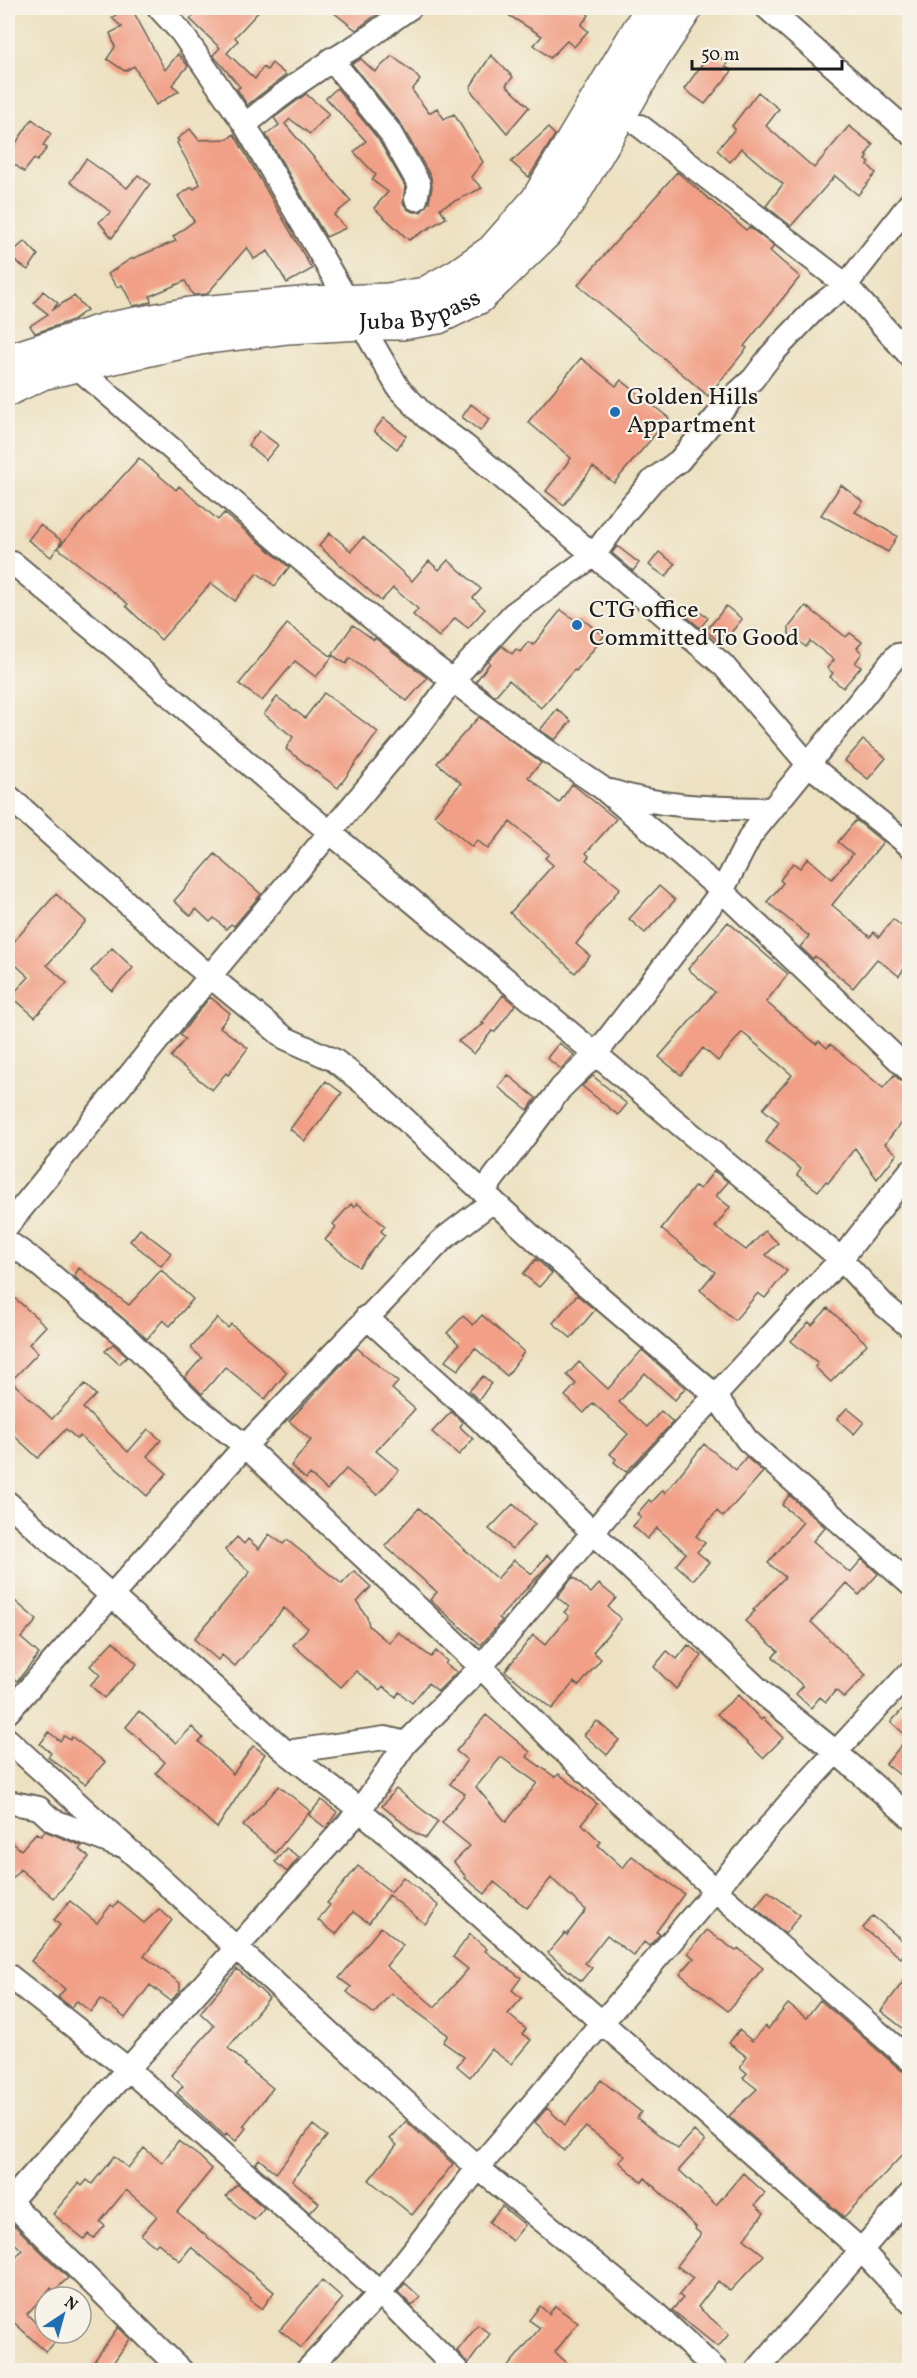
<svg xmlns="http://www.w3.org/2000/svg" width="917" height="2378" font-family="Vollkorn,serif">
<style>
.building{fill:#f1a087;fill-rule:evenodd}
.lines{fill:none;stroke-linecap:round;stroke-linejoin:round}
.street-casing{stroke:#656156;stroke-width:26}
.primary-casing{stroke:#656156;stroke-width:36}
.street{stroke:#fff;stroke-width:22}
.primary{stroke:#fff;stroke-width:33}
.poi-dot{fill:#1f6fb2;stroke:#f7f3e8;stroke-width:2}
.labels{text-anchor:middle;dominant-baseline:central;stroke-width:4.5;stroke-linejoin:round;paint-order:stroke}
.street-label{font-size:24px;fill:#1c1c1c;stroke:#f7f3e8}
.poi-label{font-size:24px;fill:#1c1c1c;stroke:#f7f3e8;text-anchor:start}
</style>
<rect width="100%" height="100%" fill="#f7f3e8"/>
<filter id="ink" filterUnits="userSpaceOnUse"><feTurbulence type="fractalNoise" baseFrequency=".0167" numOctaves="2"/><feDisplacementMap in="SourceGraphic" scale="12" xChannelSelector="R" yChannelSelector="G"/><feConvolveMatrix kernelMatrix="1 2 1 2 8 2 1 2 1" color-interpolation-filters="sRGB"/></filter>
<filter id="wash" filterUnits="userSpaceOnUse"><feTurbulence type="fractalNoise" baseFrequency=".008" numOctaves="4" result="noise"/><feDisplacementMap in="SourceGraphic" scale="24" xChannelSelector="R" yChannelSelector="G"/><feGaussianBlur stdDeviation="1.35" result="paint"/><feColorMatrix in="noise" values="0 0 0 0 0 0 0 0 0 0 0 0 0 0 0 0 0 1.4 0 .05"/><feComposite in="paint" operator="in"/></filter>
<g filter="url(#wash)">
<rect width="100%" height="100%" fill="#ede1c1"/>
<g id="blocks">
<path class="building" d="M124,8H131L133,11L165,70L178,54L188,66L172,85L179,91L156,105L134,66L125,71L107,59L115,47L110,33L122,27L112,18Z
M201,8H262L235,37L238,41L227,53L255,79L263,67L267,70L272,63L286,75L247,105L237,89L240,87L213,55L220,48L190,19Z
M328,8H385L356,30Z
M497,8H581L589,15L581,25L588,31L574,47L567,41L550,58L534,45L542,36Z
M712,51L727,63L725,66L732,71L705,104L684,89Z
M491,55L513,77L506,85L529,107L507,133L471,91V86Z
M392,56L413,72L420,80L412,90L429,113L437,108L444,119L454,114L483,162L471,177L482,188L440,208L446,218L409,240L374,208L388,192L372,180L376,175L354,152L366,141L326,98L337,88L378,139L405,186L403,203L407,209L413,212H421L429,202L432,187L431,177L400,123L352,64L361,59L375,72Z
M758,92L779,109L766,126L814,168L849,126L873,145L866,155L868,157L866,160L870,163L868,165L876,173L858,195L835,176L791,226L766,206L783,184L741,148L730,162L717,150L735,129L732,126Z
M306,94L329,114L310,134L290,119L285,124L351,201L334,215L346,228L326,237L266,135L279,125L274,118Z
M32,119L51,134L43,145L47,148L37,161L34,159L24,172L8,159V155Z
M548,128L555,135L529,177L511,162Z
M190,129L199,140L228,139L234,134L312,269L287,283L268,251L254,259L247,247L207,294L193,295L185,281L150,296L151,302L133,306L122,285L117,287L108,274L129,260L176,241L173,237L194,221L178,196L192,187L194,189L200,184L177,143L179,141L177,139Z
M86,159L127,188L138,175L150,184L112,238L99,222L111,212L70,182Z
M677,172L746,230L749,227L774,246L770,251L800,277L744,346L747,348L708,396L578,285Z
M25,241L38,255L28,270L8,256Z
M43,291L58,303L52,310L74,296L87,310L73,320L35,333L30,326L48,314L34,303Z
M581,358L616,386L621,380L669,418L614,483L593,467L564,505L546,491L571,458L528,422Z
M471,404L490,419L480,431L462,417Z
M384,418L406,436L397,449L374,431Z
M259,431L278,445L266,460L248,445Z
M139,458L176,490L179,486L218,520L224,513L289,567L275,586L257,573L235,601L211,583L161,640L126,606L128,604L58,548Z
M841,485L863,502L855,512L897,536L888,552L821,515Z
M40,525L62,541L51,557L28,540Z
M330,533L351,551L363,537L412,581L429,561L439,570L448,560L481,589L473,598L485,609L468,628L455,618L439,637L413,615L418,609L393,588L381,601L319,546Z
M617,546L639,563L633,571L612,553Z
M659,552L675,564L666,577L649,565Z
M726,606L742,619L722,644L706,631Z
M806,606L846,637L850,633L862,642L857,648L862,653L855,663L861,667L843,688L830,677L833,673L827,668L834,660L810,641L806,647L789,634V627Z
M692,607L708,618L700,628L685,615Z
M561,610L578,622L581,618L604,636L576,671L574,670L541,708L509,680L495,696L476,681L490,663L488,661L502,646L512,654L516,649L520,652L528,642L533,645Z
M287,624L332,657L316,677L295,661L262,701L239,684Z
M353,625L374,640L375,638L427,678L407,701L350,658L346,664L332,655Z
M324,693L378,732L338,788L286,749L293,737L264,714L277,697L305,718Z
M557,709L571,721L555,740L540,730Z
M479,717L541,763L528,777L559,803L572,784L616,819L586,853L589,856L586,860L620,888L576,944L590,956L575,973L510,913L553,865L545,858L549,854L510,822L488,849L477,840L472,847L434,815L461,783L437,763Z
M863,740L886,758L868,779L845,761Z
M856,820L883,842L832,905L870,937L874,932L879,937L893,919L909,932V962L899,976L877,959L853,988L815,956L813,959L800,947L809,936L767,902L783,883L780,880L793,863L800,868L808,858L832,879L853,854L838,842Z
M215,854L261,894L234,926L231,924L226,929L214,918L210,922L196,909L191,916L174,901Z
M659,886L675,900L645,933L629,919Z
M56,894L86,921L47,965L67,983L35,1017L11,996L29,977L8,958V948Z
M728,922L788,974L766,1002L816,1044L819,1041L827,1048L830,1044L883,1088L894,1075L901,1081L909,1084V1112L885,1144L897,1154L877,1179L855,1148L828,1183L826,1181L818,1191L797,1175L801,1169L766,1142L779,1122L763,1109L792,1075L742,1032L718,1061L703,1048L681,1075L659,1057L715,992L688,969Z
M112,948L133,968L112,991L91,971Z
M503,995L515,1005L495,1032L492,1031L474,1054L458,1041L484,1024L482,1023Z
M210,997L230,1013L220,1027L248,1048L228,1075L226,1073L212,1090L171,1057L185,1039L180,1035Z
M559,1043L574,1055L561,1069L547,1058Z
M508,1075L536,1098L528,1110L498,1087Z
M593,1076L627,1104L618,1115L582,1086Z
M326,1081L342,1093L305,1141L290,1129Z
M714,1171L728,1182L716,1196L730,1207L715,1227L746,1250L765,1231L778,1243L766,1255L787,1271L765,1298L758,1293L735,1320L700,1290L715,1272L661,1229L695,1186L700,1189Z
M357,1203L385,1226L381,1231L385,1235L359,1267L325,1240L336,1227L333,1224L351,1204L354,1207Z
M140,1229L171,1253L161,1266L130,1241Z
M536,1259L552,1273L539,1287L523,1274Z
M79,1268L129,1305L161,1270L193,1299L170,1326L163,1320L147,1339L74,1276Z
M8,1292L46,1326L29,1344L38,1353L11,1381L52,1419L85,1384L96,1395L83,1408L128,1452L148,1429L161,1440L147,1456L167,1473L147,1496L80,1436L77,1439L66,1429L38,1458L8,1430Z
M577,1295L595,1310L571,1338L553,1323Z
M828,1308L867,1344L831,1382L815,1367L818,1363L791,1341L809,1322L812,1325Z
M482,1315L524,1352L507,1376L475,1348L458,1370L445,1361L459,1344L447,1333L463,1316L473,1325Z
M217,1318L228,1328L231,1324L287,1372L265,1399L225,1367L202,1394L185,1377L202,1358L191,1348Z
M113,1344L127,1357L119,1364L105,1351Z
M357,1348L398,1382L392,1389L415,1409L376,1451L399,1470L377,1495L346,1469L327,1490L310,1474L306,1479L291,1466L311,1440L289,1421Z
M642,1350L685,1388L675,1400L645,1373L619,1402L647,1427L661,1411L673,1422L626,1472L614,1462L616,1459L610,1454L628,1434L593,1403L584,1413L565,1396L576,1384L567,1375L579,1362L608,1389Z
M483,1376L491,1383L479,1400L469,1391Z
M847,1408L864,1422L854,1434L837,1419Z
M451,1412L463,1422L460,1427L473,1439L459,1455L432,1432Z
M704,1444L736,1470L746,1457L763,1472L723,1517L717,1511L696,1536L705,1543L697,1552L709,1562L693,1580L676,1565L686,1553L657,1528L647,1539L633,1526L641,1517L637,1514L649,1500L652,1502L663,1490L665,1493Z
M789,1495L825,1527L813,1541L850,1573L862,1559L878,1574L859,1595L846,1583L811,1622L866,1675L844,1698L836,1690L826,1702L820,1697L811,1708L796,1694L803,1686L773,1657L778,1651L745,1621L755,1611L753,1610L785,1577L768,1563L803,1522L782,1505Z
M513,1504L535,1524L512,1549L489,1529Z
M419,1508L497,1579L514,1560L532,1574L547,1555L553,1560L499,1618L502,1620L481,1645L430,1600L437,1592L385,1546Z
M269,1534L283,1544L287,1540L342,1584L354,1571L371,1587L357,1602L367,1617L369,1626L389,1643L398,1632L431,1657L436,1651L447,1661L445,1664L457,1672L438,1691L428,1683L412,1703L399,1692L396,1697L383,1686L380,1690L356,1671L341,1687L293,1645L308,1628L284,1608L235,1666L222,1655L218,1660L194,1639L250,1572L225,1550L237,1537L244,1544L248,1539L259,1549Z
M573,1577L591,1593L599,1584L616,1598L608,1607L621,1619L593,1652L601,1659L579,1686L574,1682L552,1709L505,1671L533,1635L545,1645L569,1616L564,1612L569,1607L557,1597Z
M8,1595L37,1620L21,1638L39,1654L17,1681L8,1674Z
M113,1641L137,1664L104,1698L90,1685L100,1675L90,1666Z
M688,1645L702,1656L676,1689L654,1667L667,1651L677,1659Z
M738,1695L761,1720L763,1718L783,1738L763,1758L717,1714Z
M909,1702V1782L886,1764L908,1737L891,1722Z
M139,1711L176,1743L192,1727L203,1738L199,1742L233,1774L253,1746L265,1754L217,1828L156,1773L165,1762L126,1727Z
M486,1715L530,1752L527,1757L555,1777L559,1774L597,1804L582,1824L601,1842L598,1845L623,1868L632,1856L684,1894L656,1932L660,1934L649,1946L644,1942L634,1956L607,1935L585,1963L592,1968L581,1981L548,1953L565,1933L567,1935L586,1910L551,1878L527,1908L494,1882L485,1894L465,1878L466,1877L454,1862L470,1846L442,1823L465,1794L450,1784L467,1760L456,1751ZM501,1757L537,1783L506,1822L476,1787Z
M597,1721L619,1740L607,1755L584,1735Z
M49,1732L60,1741L64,1736L70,1740L72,1737L105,1762L85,1784L48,1757L51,1753L40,1744Z
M279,1786L310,1811L275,1853L243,1826Z
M396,1789L438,1822L426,1838L417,1834L382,1806Z
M321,1800L337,1812L326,1828L309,1815Z
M45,1831L82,1846L79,1849L89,1857L54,1898L20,1869L8,1884V1839L21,1850L36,1833L41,1836Z
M286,1848L299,1857L287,1872L275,1862Z
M358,1866L391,1892L403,1877L439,1906L425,1924L389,1895L369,1923L353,1912L336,1934L318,1920L330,1905L327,1903Z
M768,1891L800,1915L785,1934L755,1907Z
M70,1901L97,1923L111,1905L114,1907L118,1902L144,1923L159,1909L172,1920L144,1956L180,1983V1990L171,2001L150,1985L125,2018L101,1999L91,2012L77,2001L71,2007L58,1997L65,1989L31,1961L60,1925L54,1920Z
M873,1916L909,1946L901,1958L863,1928Z
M381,1927L403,1945L386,1966L435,2007L468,1969L453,1957L470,1934L487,1949L485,1951L521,1978L512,1990L522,1998L508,2014L526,2029L522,2034L531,2040L511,2064L491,2049L470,2077L457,2066L464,2057L443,2042L448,2035L391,1993L374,2014L347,1992L351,1987L339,1978Z
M707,1930L736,1951L739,1949L763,1968L728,2011L680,1974L694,1958L688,1953Z
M237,1969L269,1998L228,2048L246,2064L244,2065L273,2088L243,2126L246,2128L236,2141L226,2133L225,2136L177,2093L183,2086L171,2075L214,2026L200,2013Z
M909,1974V2033L881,2011Z
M820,2000L901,2070L909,2074V2148L844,2217L729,2116L757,2089L743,2078L747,2073L740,2067L747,2057L729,2043L739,2030L752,2041L765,2026L768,2029L788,2004L806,2018Z
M601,2080L641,2112L637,2118L678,2149L694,2131L705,2141L679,2170L716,2205L743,2173L765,2193L755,2205L764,2213L744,2239L764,2255L730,2291L718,2281L698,2307L729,2334L718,2347L672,2310L683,2298L679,2295L693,2278L677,2266L701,2234L695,2229L696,2227L645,2178L642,2182L619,2162L625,2156L586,2127L564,2151L535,2122L547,2108L565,2125Z
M406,2121L453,2164L412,2215L369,2180L397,2145L390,2139Z
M313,2125L327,2136L292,2180L319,2203L310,2213L255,2164L259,2159L276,2173Z
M178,2141L200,2157L212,2169L177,2212L274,2292L262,2309L250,2300L251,2298L233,2282L191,2247L180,2261L158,2243L155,2246L141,2235L157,2216L126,2190L100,2222L105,2226L94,2238L88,2234L84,2239L53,2214L79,2183L82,2186L87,2180L92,2184L114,2156L128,2168L144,2148L162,2163Z
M237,2184L264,2208L254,2220L226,2196Z
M502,2206L525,2225L512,2241L489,2222Z
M14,2225L68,2278L54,2291L51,2288L27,2314L45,2333L56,2341L46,2352L8,2317V2267L22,2250L8,2237V2233Z
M322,2280L343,2298L301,2348L280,2330Z
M405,2283L420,2297L412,2306L398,2292Z
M540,2306L549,2314L555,2306L578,2323L555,2352L575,2370H505L540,2328L529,2320Z
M478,2325L490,2334L468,2364L457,2351Z
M118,2327L130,2339L108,2370H88Z"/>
</g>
</g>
<g filter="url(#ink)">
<use href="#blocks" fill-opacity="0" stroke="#656156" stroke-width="1.5"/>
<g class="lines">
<defs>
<path id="street" d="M159,8L181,32L245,125L399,389L426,417L464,445L723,665L808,764L910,846
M767,8L910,133
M331,59L389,131L419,184L416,199
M245,125C281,94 313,71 354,47C373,36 391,20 410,8
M640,126L846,285L910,356
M79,369L282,544L380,625L531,740L601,787L722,891L910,1071
M13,563L113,646L266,779L841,1259L884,1305L910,1327
M611,791C662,808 718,808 772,809
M8,796L195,964L285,1038L334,1060L381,1097L483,1192L580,1280L715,1395L747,1440L910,1584
M483,1192L561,1088L596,1054L722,891L751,835L897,655L910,653
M493,1201L442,1240L245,1446L481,1667L559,1747L715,1890L910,2060
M8,1225L210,976L423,721L452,681L513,614L594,555L623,515L653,480L679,461L733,397L753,379L772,354L814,310L846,285L910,203
M8,1242L32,1259L127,1338L196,1407L245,1446L8,1712
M366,1317L477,1417L594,1534L767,1697L836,1752L910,1817
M8,1503L286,1752L360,1810L861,2250L910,2302
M8,1740L478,2168L652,2310L716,2370
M286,1752L385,1738L406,1743
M8,1802L39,1808L52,1820L116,1845
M8,1975L128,2069L380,2293L457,2370
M9,2201L181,2370
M8,2203L360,1810L406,1743L481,1667L623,1496L841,1259L910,1171
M307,2370L380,2293L478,2168L797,1794L910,1672
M757,2370L910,2194"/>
<g id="primary">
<path d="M8,361L105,330L190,314L312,303L388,300L425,294L457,276L493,251L537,201L652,8"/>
<path id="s1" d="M8,389L42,373L200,338L288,327L361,323H402L438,317L479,297L546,232L569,201L653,58L686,8"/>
</g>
</defs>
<use href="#street" class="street-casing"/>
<use href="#primary" class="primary-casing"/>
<use href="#street" class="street"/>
<use href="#primary" class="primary"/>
</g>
</g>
<g class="poi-dot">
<circle cx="615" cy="412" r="6"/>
<circle cx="577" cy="625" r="6"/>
</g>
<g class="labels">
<g class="street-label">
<text stroke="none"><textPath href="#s1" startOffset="422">Juba Bypass</textPath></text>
</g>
<g class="poi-label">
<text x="627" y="398">Golden Hills<tspan x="627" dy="28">Appartment</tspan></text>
<text x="589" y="611">CTG office<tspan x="589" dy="28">Committed To Good</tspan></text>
</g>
</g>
<rect width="917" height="2378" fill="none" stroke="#f7f3e8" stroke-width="30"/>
<g transform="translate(63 2315) rotate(36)"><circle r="28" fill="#f7f3e8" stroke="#9f9d96" stroke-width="1.5"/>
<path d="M0-4.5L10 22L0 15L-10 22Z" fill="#1f6fb2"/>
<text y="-9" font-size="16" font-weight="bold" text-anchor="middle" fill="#1c1c1c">N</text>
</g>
<path d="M692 60v9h150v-9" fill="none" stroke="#1c1c1c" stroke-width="3"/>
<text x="701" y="60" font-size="18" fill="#1c1c1c" stroke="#f7f3e8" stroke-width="4.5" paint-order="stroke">50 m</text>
</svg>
